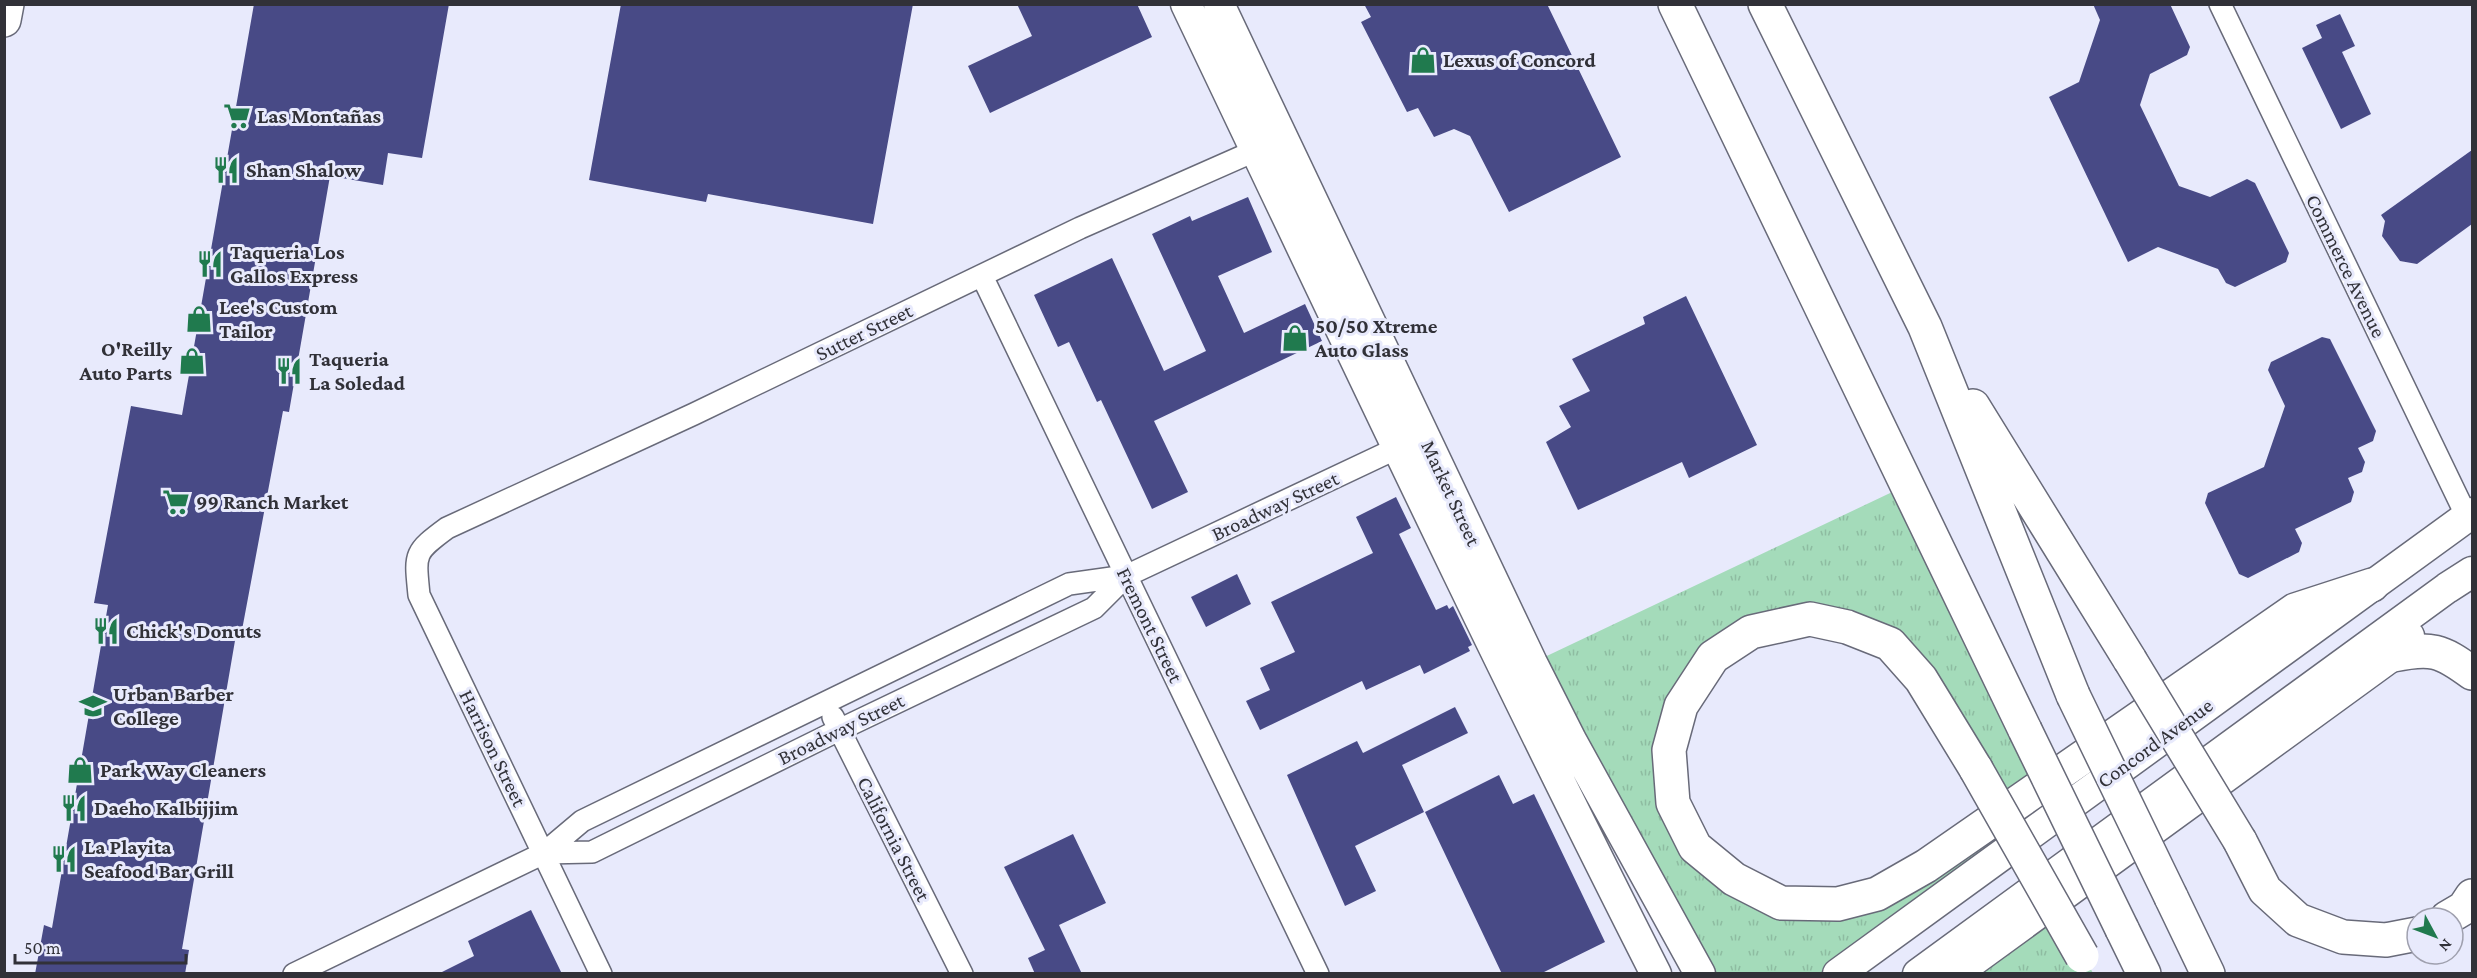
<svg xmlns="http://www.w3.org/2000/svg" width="2477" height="978" font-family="'Crimson Pro',serif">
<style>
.grass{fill:url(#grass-tufts);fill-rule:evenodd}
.building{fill:#484a86}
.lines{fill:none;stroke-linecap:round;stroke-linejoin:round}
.minor-casing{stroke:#686a79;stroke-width:24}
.secondary-casing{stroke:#686a79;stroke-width:33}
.primary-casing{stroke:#686a79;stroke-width:36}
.motorway-casing{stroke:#686a79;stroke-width:36}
.minor{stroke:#fff;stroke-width:21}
.secondary{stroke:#fff;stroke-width:30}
.primary{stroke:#fff;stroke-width:33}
.motorway{stroke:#fff;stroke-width:33}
.motorway-bridge-casing{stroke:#686a79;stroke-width:36;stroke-linecap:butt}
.motorway-bridge{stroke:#fff;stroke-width:33}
.labels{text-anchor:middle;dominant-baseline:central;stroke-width:6;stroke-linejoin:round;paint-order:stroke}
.poi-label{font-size:21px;font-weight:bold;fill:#313138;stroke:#e8eafc;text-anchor:start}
.street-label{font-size:21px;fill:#313138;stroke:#e8eafc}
</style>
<defs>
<pattern id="grass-tufts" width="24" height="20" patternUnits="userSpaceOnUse" patternTransform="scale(1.5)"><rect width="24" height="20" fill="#a4dbba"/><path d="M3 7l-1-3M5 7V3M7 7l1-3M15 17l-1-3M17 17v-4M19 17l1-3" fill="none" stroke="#8ebca1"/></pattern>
</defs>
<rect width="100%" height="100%" fill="#e8eafc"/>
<path class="grass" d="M1907,485L2049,778L2001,814L2018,844L1838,973H1700L1532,663ZM1847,627L1921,679L2001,814L1838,904L1734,879L1695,847L1669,750L1713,657Z
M2053,907L2093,973L1951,974Z"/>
<path class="building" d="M254,4H449L422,158L388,153L383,185L330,176L289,412L283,411L242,630L237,629L182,949L189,950L185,974H35L44,925L52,928L108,605L94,603L131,406L182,415Z
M621,4H913L873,224L708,194L706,202L589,180Z
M1017,4H1137L1152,37L990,113L968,66L1032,36Z
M1364,4H1547L1621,157L1509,212L1470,136L1454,129L1434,137L1418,108L1407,112L1361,22L1371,17Z
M2093,4H2170L2190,47L2187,55L2150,74L2140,105L2179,186L2210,197L2247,179L2255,183L2289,253L2286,262L2235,287L2226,283L2218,269L2158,247L2128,262L2049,97L2079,82L2100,20Z
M2340,14L2355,46L2342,52L2371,114L2341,129L2302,48L2322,38L2316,25Z
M2472,150V224L2417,264L2400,261L2382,236L2385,221L2381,215Z
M1248,197L1272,252L1218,276L1244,333L1305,304L1322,341L1154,421L1188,492L1152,509L1101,400L1097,402L1069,342L1058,347L1034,295L1112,258L1164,371L1206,351L1152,234L1190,216L1192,221Z
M1686,296L1757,445L1689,478L1682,462L1578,510L1546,442L1571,427L1559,406L1590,391L1572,359L1645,324L1643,317Z
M2322,337L2330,339L2376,431L2373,441L2358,448L2365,462L2362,472L2348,478L2354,492L2351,502L2295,529L2302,543L2299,552L2248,578L2239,574L2205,503L2208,493L2264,467L2285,406L2268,370L2271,362Z
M1396,497L1411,528L1399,534L1436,610L1447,605L1449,609L1453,606L1472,645L1468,647L1470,651L1424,674L1420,665L1366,690L1362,681L1260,730L1246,701L1270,690L1260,668L1295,652L1271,602L1373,553L1356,517Z
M1237,574L1251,604L1206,627L1191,597Z
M1455,707L1468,733L1402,765L1424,812L1355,846L1376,891L1345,906L1287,775L1357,741L1363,753Z
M1499,775L1513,804L1534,794L1605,942L1540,974H1502L1425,812Z
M1073,834L1106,903L1059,925L1082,974H1035L1028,958L1045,950L1004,867Z
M531,910L562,974H438L474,956L468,941Z"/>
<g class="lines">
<defs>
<path id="minor" d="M2220,4L2467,517
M982,276L1318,974
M1126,576L1410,442
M833,717L962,974
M294,974L544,853L582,821L1069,584L1126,576L1094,608L839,730L592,852L544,853
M601,974L419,595C415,554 413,553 447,528L694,414L1080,228L1268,145"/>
<path id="secondary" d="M1186,4C1341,329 1493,653 1656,974
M1219,4L1532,663L1571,740L1700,974
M1838,974L2472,513
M1918,974L2447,588L2472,572
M1951,974L1974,960L2393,655L2409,636"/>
<path id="primary" d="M4,20L7,4"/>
<path id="motorway" d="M1675,4L2025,730
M1765,4L1925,327L2073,695
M1973,406L2130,660
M2393,655C2431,647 2441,650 2472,673
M1976,769L1921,679L1890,644L1847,627L1810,619L1751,632L1713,657L1681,706L1669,750L1673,803L1695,847L1734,879L1781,903L1838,904L1877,894L1926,866L2295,610L2372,585
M2240,841L2265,890L2298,920L2343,937L2386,940L2417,934
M2171,897L2208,974
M2447,918L2464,908L2472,896
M2122,929L2144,974"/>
</defs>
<use href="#minor" class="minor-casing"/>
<use href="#secondary" class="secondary-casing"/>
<use href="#primary" class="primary-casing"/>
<use href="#motorway" class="motorway-casing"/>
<use href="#minor" class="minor"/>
<use href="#secondary" class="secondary"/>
<use href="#primary" class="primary"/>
<use href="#motorway" class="motorway"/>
<defs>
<path id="motorway-bridge" d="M2130,660L2240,841
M2073,695L2171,897
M2025,730L2122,929
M1976,769L2082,956"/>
</defs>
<use href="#motorway-bridge" class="motorway-bridge-casing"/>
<use href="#motorway-bridge" class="motorway-bridge"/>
</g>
<defs>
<symbol id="shop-bare" viewBox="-9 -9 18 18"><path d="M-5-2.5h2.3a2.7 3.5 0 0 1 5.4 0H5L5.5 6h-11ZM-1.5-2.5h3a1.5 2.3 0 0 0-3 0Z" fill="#207a4e" stroke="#e8eafc" stroke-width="2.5" paint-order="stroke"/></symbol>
<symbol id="supermarket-bare" viewBox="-9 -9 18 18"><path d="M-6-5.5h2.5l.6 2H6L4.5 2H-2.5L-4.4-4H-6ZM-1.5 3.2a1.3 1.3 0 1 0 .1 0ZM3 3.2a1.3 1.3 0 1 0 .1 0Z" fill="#207a4e" stroke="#e8eafc" stroke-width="2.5" paint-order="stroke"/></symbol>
<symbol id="restaurant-bare" viewBox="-9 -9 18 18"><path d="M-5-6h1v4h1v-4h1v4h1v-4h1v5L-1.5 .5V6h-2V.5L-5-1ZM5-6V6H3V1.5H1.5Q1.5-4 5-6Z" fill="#207a4e" stroke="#e8eafc" stroke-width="2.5" paint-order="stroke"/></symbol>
<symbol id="school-bare" viewBox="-9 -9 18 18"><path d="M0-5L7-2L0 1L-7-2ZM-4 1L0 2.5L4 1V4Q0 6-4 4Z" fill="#207a4e" stroke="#e8eafc" stroke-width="2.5" paint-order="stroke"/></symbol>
</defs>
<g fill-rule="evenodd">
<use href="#shop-bare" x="1404" y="41" width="38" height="38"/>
<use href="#supermarket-bare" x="218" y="97" width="38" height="38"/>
<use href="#restaurant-bare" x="207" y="151" width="38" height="38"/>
<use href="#restaurant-bare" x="191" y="245" width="38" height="38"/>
<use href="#shop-bare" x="180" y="300" width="38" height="38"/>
<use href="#shop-bare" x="1276" y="319" width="38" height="38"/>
<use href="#shop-bare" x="173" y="342" width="38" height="38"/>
<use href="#restaurant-bare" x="270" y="352" width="38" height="38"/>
<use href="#supermarket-bare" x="157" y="483" width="38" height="38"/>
<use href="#restaurant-bare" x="87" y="612" width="38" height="38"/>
<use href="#school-bare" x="74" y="687" width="38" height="38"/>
<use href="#shop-bare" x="61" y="751" width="38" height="38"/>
<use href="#restaurant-bare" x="55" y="789" width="38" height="38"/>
<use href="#restaurant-bare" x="45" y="840" width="38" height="38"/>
</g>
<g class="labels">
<g class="poi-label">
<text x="1443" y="60">Lexus of Concord</text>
<text x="257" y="116">Las Montañas</text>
<text x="246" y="170">Shan Shalow</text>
<text x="230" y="252">Taqueria Los<tspan x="230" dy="24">Gallos Express</tspan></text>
<text x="219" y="307">Lee's Custom<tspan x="219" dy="24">Tailor</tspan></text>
<text x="1315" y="326">50/50 Xtreme<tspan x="1315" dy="24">Auto Glass</tspan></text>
<text x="172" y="349" text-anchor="end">O'Reilly<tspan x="172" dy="24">Auto Parts</tspan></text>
<text x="309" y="359">Taqueria<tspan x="309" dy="24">La Soledad</tspan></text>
<text x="196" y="502">99 Ranch Market</text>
<text x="126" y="631">Chick's Donuts</text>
<text x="113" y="694">Urban Barber<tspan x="113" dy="24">College</tspan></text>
<text x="100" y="770">Park Way Cleaners</text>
<text x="94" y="808">Daeho Kalbijjim</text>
<text x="84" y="847">La Playita<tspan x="84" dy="24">Seafood Bar Grill</tspan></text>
</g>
<g class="street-label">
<text transform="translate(2346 266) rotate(64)">Commerce Avenue</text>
<text transform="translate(864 332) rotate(-26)">Sutter Street</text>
<text transform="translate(1451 493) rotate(65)">Market Street</text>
<text transform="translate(1275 506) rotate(-25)">Broadway Street</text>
<text transform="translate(1150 625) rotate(64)">Fremont Street</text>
<text transform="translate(841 729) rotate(-26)">Broadway Street</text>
<text transform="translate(2155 743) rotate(-36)">Concord Avenue</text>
<text transform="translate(493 748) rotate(64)">Harrison Street</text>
<text transform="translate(894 839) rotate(63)">California Street</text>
</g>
</g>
<rect width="2477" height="978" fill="none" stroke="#313138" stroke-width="12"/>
<g transform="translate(2435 936) rotate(131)"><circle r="28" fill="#e8eafc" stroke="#9fa0ae" stroke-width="1.5"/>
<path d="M0-4.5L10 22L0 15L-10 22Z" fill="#207a4e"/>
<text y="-9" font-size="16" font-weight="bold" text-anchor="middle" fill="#313138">N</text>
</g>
<path d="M15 954v9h171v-9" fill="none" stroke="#313138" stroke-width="3"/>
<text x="24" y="954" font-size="18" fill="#313138" stroke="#e8eafc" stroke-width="4.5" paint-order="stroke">50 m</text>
</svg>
